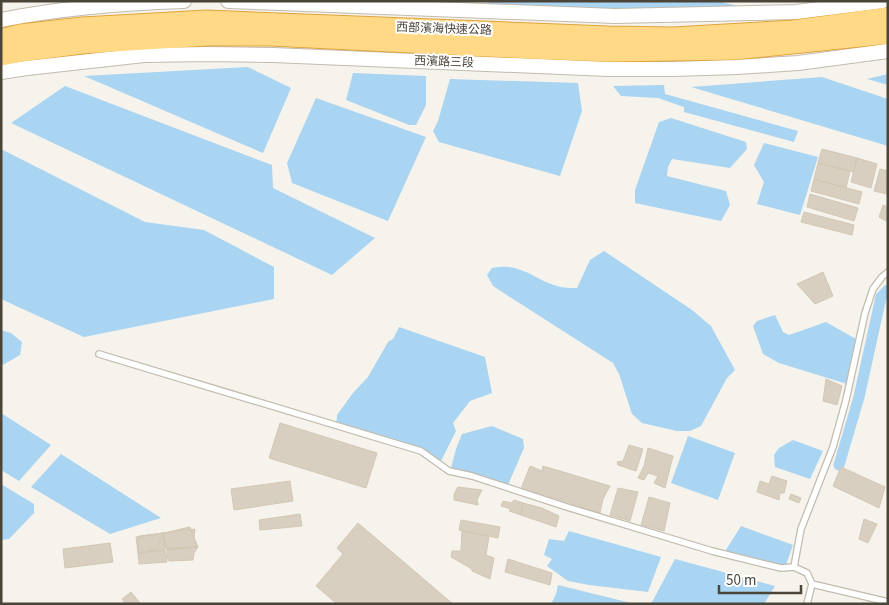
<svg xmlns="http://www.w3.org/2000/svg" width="889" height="605" font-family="'Source Sans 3','Noto Sans TC',sans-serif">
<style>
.water{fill:#a9d4f2}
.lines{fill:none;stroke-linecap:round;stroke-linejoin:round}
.canal{stroke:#a9d4f2;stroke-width:11}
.building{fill:#d8cfc1;stroke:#d3c7b4}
.service-casing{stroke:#c2bbae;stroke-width:8}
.tertiary-casing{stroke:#c2bbae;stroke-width:16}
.trunk-casing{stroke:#e0a43c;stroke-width:21}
.service{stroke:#fff;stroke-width:5.5}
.tertiary{stroke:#fff;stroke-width:14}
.trunk{stroke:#ffd985;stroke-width:19}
.labels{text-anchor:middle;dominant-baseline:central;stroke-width:4;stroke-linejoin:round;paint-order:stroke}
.street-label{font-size:12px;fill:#4b4439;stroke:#fff}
</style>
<rect width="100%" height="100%" fill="#f6f3ec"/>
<path class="water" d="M489,1H717L758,11L748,17L489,6Z
M248,67L291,88L263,153L84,76Z
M353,73L426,76V105L416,125H409L346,100Z
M888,74V85L867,79Z
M822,77L888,99V146L691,87Z
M450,79L578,83L582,111L560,176L439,142L433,131L438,121Z
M664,85L665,94L798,131L794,142L684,112V107L658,98L621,96L613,86Z
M65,86L272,165L273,188L375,238L332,275L11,123Z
M316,98L426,137L388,221L292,183L287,163Z
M671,118L746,142L747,149L730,168L672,159L668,167L667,176L726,191L730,205L721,221L635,203V190L659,122Z
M764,143L818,157L800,215L757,204L764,182L754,165Z
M1,149L145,222L204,230L274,267V299L84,337L1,299Z
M604,251L692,310L711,326L735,370L727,378L701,426L690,431H677L642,423L632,414L619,374L613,363L493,286L487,275L492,268C521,262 533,279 557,286C563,288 571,288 577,288L590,260Z
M775,315L783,332L789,335L826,322L847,334L856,339L858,347L847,384L779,363L763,354L753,326L757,321Z
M399,327L485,357L492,393L470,401L453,423L456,431L440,463L428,455L336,428L337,415L353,393L368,377L388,342L393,339Z
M1,330L11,333L22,342L20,355L1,366Z
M1,413L51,445L19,481L1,470Z
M492,426L523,439L524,448L508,485L451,468L456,449L462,434Z
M688,436L735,453L718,500L671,483Z
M793,440L823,451L810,479L775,467L774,455L779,448Z
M61,454L161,518L110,534L31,487Z
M1,484L34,504V513L9,539L1,540Z
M741,526L793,545L785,568L724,553Z
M569,531L661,557L648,592L589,585L568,581L547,566L552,559L544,555L549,539L564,541Z
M675,559L775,586L764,604H651Z
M558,585L635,604H551L556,594Z"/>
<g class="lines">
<path class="canal" d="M839,465L859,397L881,297L888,290"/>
</g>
<path class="building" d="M822,149L857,158L853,172L818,163Z
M857,158L877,164L871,188L851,182Z
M818,163L850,171L846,188L814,179Z
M880,169L888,171L887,194L874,191Z
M814,179L862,192L859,204L811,191Z
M810,194L858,208L854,221L807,207Z
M883,205L888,207V217L886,221L879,217Z
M804,212L854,225L852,235L801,222Z
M823,272L833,296L815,304L797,284Z
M826,379L842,386L837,405L823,401Z
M280,423L377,453L366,488L269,458Z
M629,445L643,449L636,471L618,465L617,462L623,461Z
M648,448L673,456L665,488L654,483L658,476L648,473L644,480L638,478L644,466Z
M530,466L542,471L543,466L610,486L603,499L600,513L536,492L535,495L521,489Z
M841,467L885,487L879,508L833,486Z
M772,476L787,481L784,493H780L779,500L757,492L760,481L769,484Z
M290,481L293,501L234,510L231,489Z
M458,487L482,490L477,500L478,505L454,500V494Z
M618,488L638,492L630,521L610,515Z
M791,494L801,498L799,503L789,499Z
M649,497L670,503L664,531L641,525Z
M514,500L523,503L521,515L509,511L511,509L501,506L503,501L511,503Z
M523,503L542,508L559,516L556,527L521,515Z
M300,514L302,526L260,530L259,520Z
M864,519L877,524L868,543L859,539Z
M461,520L500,527L498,538L459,530Z
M358,523L453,604H337L316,586L343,554L337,548Z
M190,527L197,547L166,548L164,533Z
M195,529L194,538L198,547L167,550L164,542L163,533Z
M462,531L489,536L486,555L494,558L490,579L472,571V569L451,557L452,551H461Z
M163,533L165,550L138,553L136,537Z
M164,533L157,548L138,554L139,536Z
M110,543L113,562L65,568L63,549Z
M198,547L194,553L193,560L169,561L167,557V550Z
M165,550L167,562L139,564L138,553Z
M508,559L552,573L550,585L505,572Z
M131,592L140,603L123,604L125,603L122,599Z"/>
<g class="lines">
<defs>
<path id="service" d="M99,354L421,451L449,471L472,476L570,508L712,551L781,568L794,567L807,573L812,584L807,604
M794,567L801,529L833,447L846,400L865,313L873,289L882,277L888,272
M812,584L888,602"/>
<path id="tertiary" d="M228,1L615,16L796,12L883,1
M1,20C61,8 123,3 184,1
M1,72L27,68L144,55L208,54L273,55L608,69H673L737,67L798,63L888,51"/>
<path id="trunk" d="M1,39L20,34L82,27L206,20L608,36L673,37L793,30L888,17
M1,56L21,52L82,44L207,36H270L531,49L610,52L735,50L888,34"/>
</defs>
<use href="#service" class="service-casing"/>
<use href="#tertiary" class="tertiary-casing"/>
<use href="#trunk" class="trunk-casing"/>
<use href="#service" class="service"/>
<use href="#tertiary" class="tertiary"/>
<use href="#trunk" class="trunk"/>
</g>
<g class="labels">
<g class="street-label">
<text transform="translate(444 29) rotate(2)">西部濱海快速公路</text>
<text transform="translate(444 62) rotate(2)">西濱路三段</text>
</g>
</g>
<rect width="889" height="605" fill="none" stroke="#4b4439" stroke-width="5"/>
<path d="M719 585v8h82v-8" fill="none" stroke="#4b4439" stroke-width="2.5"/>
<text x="726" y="585" font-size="15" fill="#4b4439" stroke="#ffffff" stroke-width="4" paint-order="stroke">50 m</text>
</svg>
